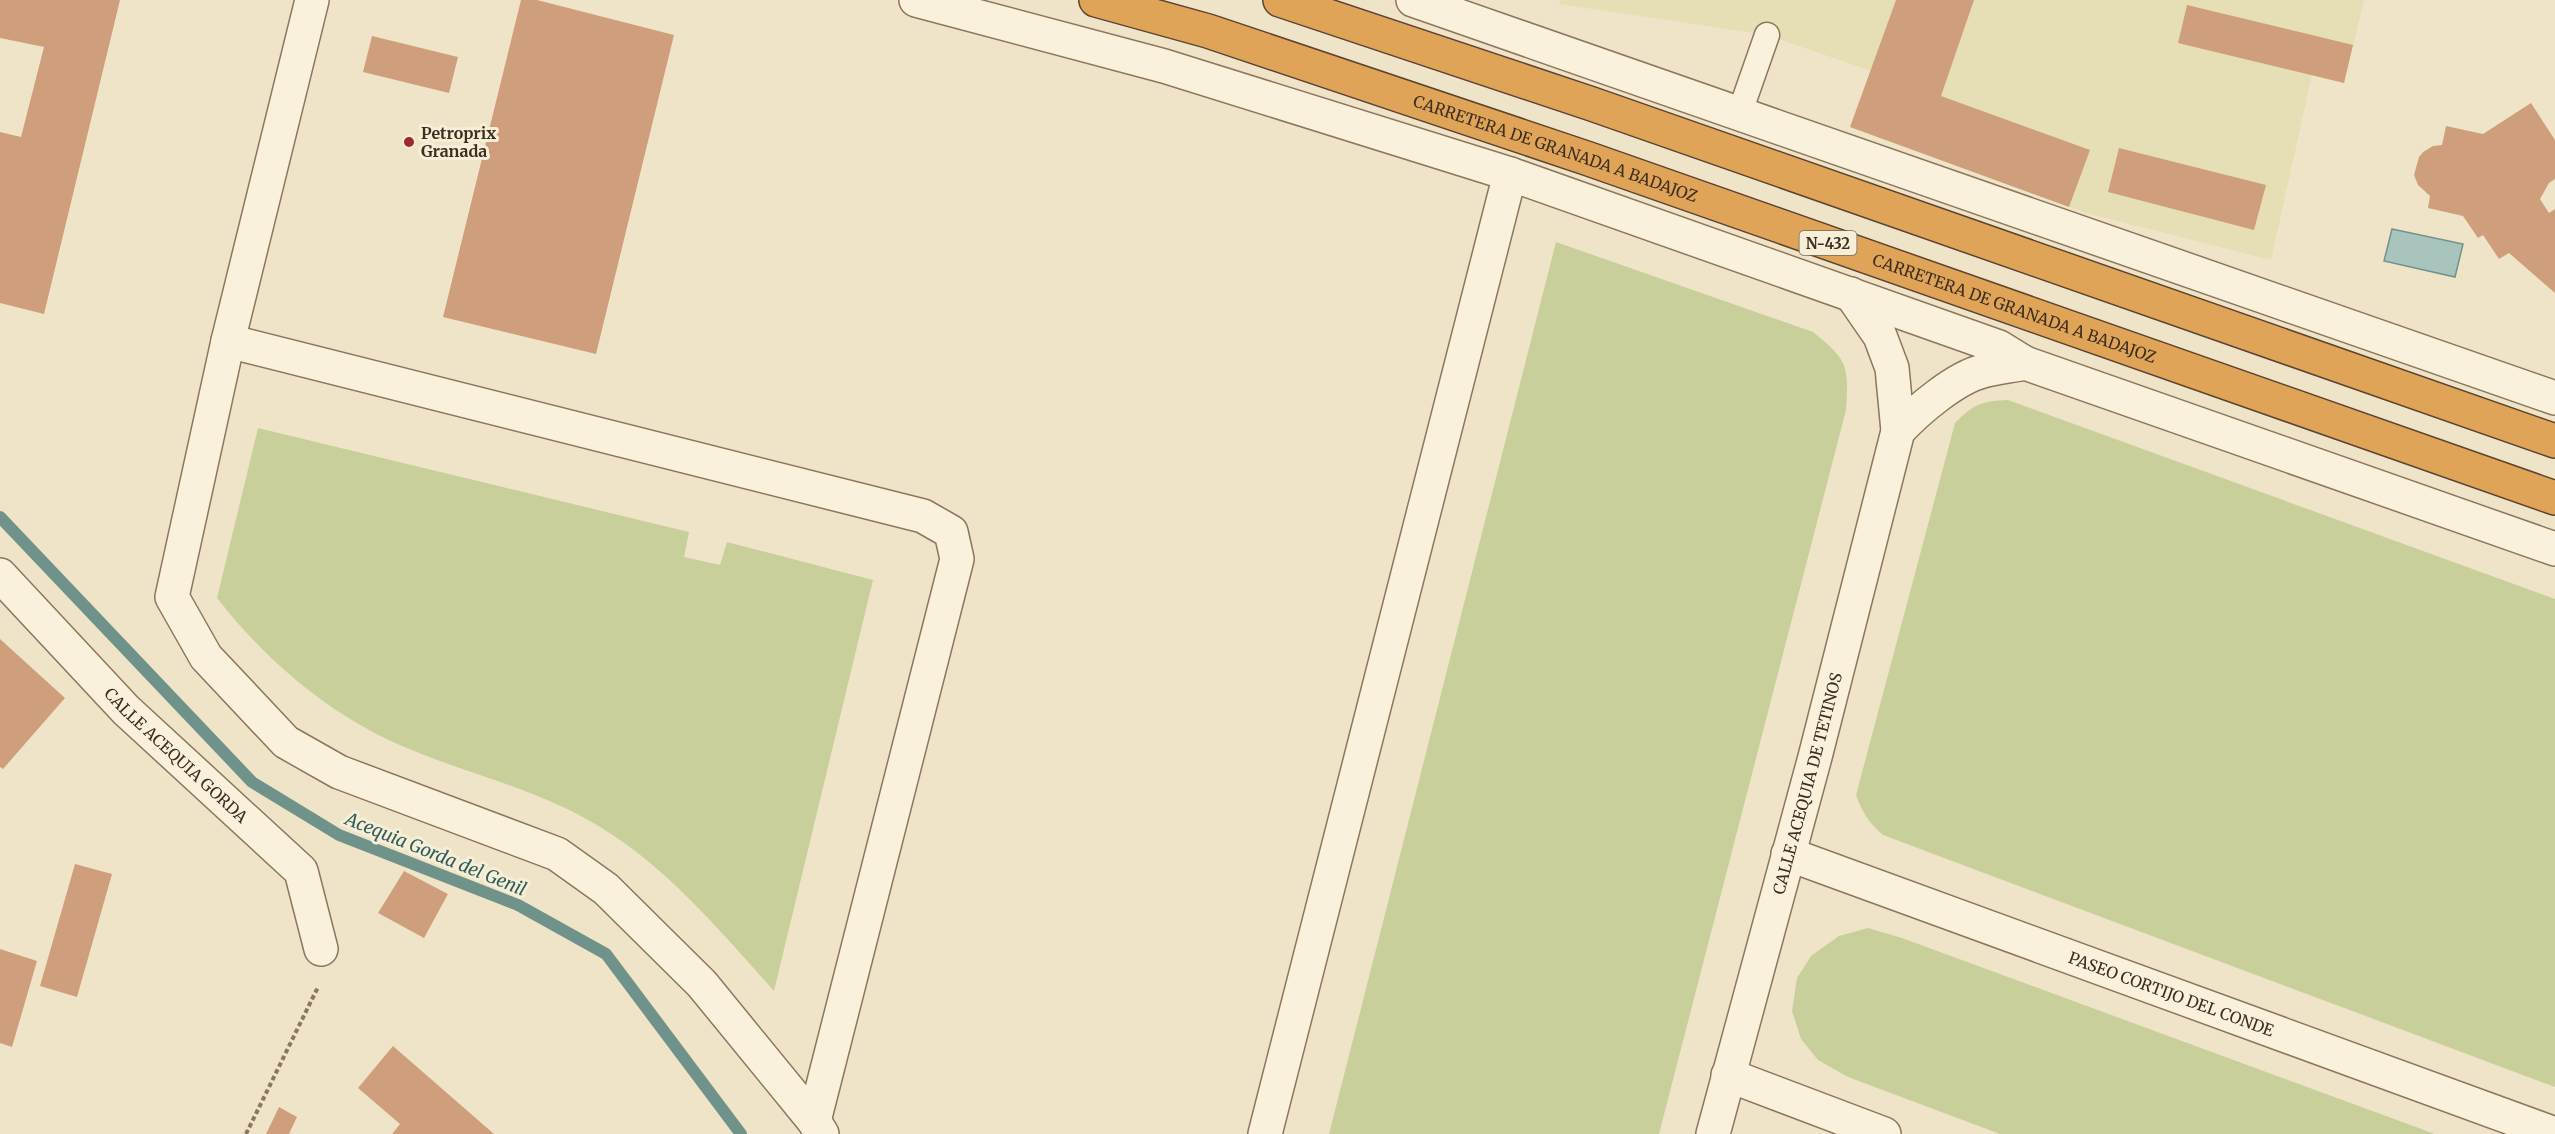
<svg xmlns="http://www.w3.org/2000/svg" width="2555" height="1134" font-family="Merriweather,serif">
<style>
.farmland{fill:#e6deb5}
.green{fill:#c9cf9b}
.water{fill:#a9c4bc;stroke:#6f938a;stroke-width:1.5}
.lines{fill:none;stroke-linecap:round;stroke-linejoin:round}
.stream{stroke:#6f938a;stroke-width:12}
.building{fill:#cf9f7d}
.lane-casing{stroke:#8d765c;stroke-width:27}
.street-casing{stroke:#8d765c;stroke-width:36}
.highway-casing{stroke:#5b4430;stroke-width:36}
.path{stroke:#8d765c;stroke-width:4;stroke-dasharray:4.5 3;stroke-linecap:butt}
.lane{stroke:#faf1dc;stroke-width:24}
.street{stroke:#faf1dc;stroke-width:33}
.highway{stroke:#e0a458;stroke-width:33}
.poi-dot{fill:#9e2a2b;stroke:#f7eed8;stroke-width:2}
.labels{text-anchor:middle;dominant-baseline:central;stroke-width:6;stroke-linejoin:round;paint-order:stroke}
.shield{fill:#f7eed8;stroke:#756857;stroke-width:1.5}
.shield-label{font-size:15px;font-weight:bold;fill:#3d2e20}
.poi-label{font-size:16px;font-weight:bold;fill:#3d2e20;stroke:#f7eed8;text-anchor:start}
.street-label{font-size:16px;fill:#3d2e20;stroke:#f7eed8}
.water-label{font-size:18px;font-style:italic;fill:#2f5d5a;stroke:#f7eed8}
</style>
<rect width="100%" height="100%" fill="#f0e4c8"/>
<path class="farmland" d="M1560,0H2364L2344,83L2312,75L2271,260L2086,213L1850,127L1871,71L1767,35L1559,4Z"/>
<path class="green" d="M1556,242L1813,332C1848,360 1849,366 1846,410L1659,1134H1329Z
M2008,400L2555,599V1087L1883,835C1869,823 1862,812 1856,795L1955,423C1974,404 1981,401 2008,400Z
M258,428L689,532L684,557L720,565L727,542L873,580L774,991C721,932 668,868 600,827C541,790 470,775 407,748C332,717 267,662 217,598Z
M1868,928L1902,938L2435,1134H2000L1848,1077L1818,1060L1801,1039L1792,1011L1797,978L1811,956L1839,936Z"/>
<path class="water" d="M2392,229L2463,244L2455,277L2384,261Z"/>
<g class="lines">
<path class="stream" d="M0,517L252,782L339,835L518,905L606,954L741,1134"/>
</g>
<path class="building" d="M0,0H120L44,314L0,303V132L21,137L44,47L0,38Z
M521,0H537L674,35L596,354L443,317Z
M1896,0H1974L1941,96L2090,150L2069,207L1850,127Z
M2187,5L2353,45L2344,83L2178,43Z
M372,36L458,57L449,93L363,72Z
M2531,103L2555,140V179L2549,183L2540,199L2549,213L2555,209V293L2509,253L2499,259L2483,235L2478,238L2463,216L2428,208L2430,196L2418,185L2414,175L2419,157L2423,152L2433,146L2442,145L2446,126L2483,134Z
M2119,148L2266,185L2254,230L2108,192Z
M0,639L65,698L3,769L0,767Z
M75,864L112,874L77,997L40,986Z
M404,871L448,894L424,938L378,913Z
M0,949L37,961L12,1047L0,1043Z
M393,1046L494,1134H392L400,1124L358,1088Z
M279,1107L297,1117L289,1134H266Z"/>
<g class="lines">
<defs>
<path id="lane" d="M1740,112L1767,35"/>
<g id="street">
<path d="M312,0L228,341L172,597L206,657L286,742L339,772L557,854L606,889L702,984L814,1121L822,1134"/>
<path d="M916,0L1164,66L1510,174L1999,347L2025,363L2555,549"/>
<path d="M1413,0L2555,398"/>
<path d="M228,341L923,516L951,532L957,559L814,1121"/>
<path d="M1898,431C1918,410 1955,378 1983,371C1997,367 2011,366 2025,363"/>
<path id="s1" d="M0,575L126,710L301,871L321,949"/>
<path id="s2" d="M1788,854L2555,1134"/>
<path d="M1728,1075L1884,1134"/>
<path d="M1265,1134L1510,174"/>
<path id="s3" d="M1713,1134L1815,757L1898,431L1892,368L1880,336L1851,294"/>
</g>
<g id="highway">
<path id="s4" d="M1096,0L1208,31L1589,159L2555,498"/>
<path d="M1280,0L1592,104L2555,441"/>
</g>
</defs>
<use href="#lane" class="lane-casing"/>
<use href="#street" class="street-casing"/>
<use href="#highway" class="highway-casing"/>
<path class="path" d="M246,1134L318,987"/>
<use href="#lane" class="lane"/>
<use href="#street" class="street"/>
<use href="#highway" class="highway"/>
</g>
<circle class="poi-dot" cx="409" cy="142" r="6"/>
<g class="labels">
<rect class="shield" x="1799.5" y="231" width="57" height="24" rx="4.5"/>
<g class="shield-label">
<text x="1828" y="243">N-432</text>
</g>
<g class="poi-label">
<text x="421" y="133">Petroprix<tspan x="421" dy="18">Granada</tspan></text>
</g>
<g class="street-label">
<text stroke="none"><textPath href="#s4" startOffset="483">CARRETERA DE GRANADA A BADAJOZ</textPath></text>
<text stroke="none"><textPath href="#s4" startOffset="969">CARRETERA DE GRANADA A BADAJOZ</textPath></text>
<text stroke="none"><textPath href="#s1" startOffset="252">CALLE ACEQUIA GORDA</textPath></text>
<text stroke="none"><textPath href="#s3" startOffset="363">CALLE ACEQUIA DE TETINOS</textPath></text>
<text stroke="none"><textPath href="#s2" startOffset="408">PASEO CORTIJO DEL CONDE</textPath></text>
</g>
<g class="water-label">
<text transform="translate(436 854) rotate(22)">Acequia Gorda del Genil</text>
</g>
</g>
</svg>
